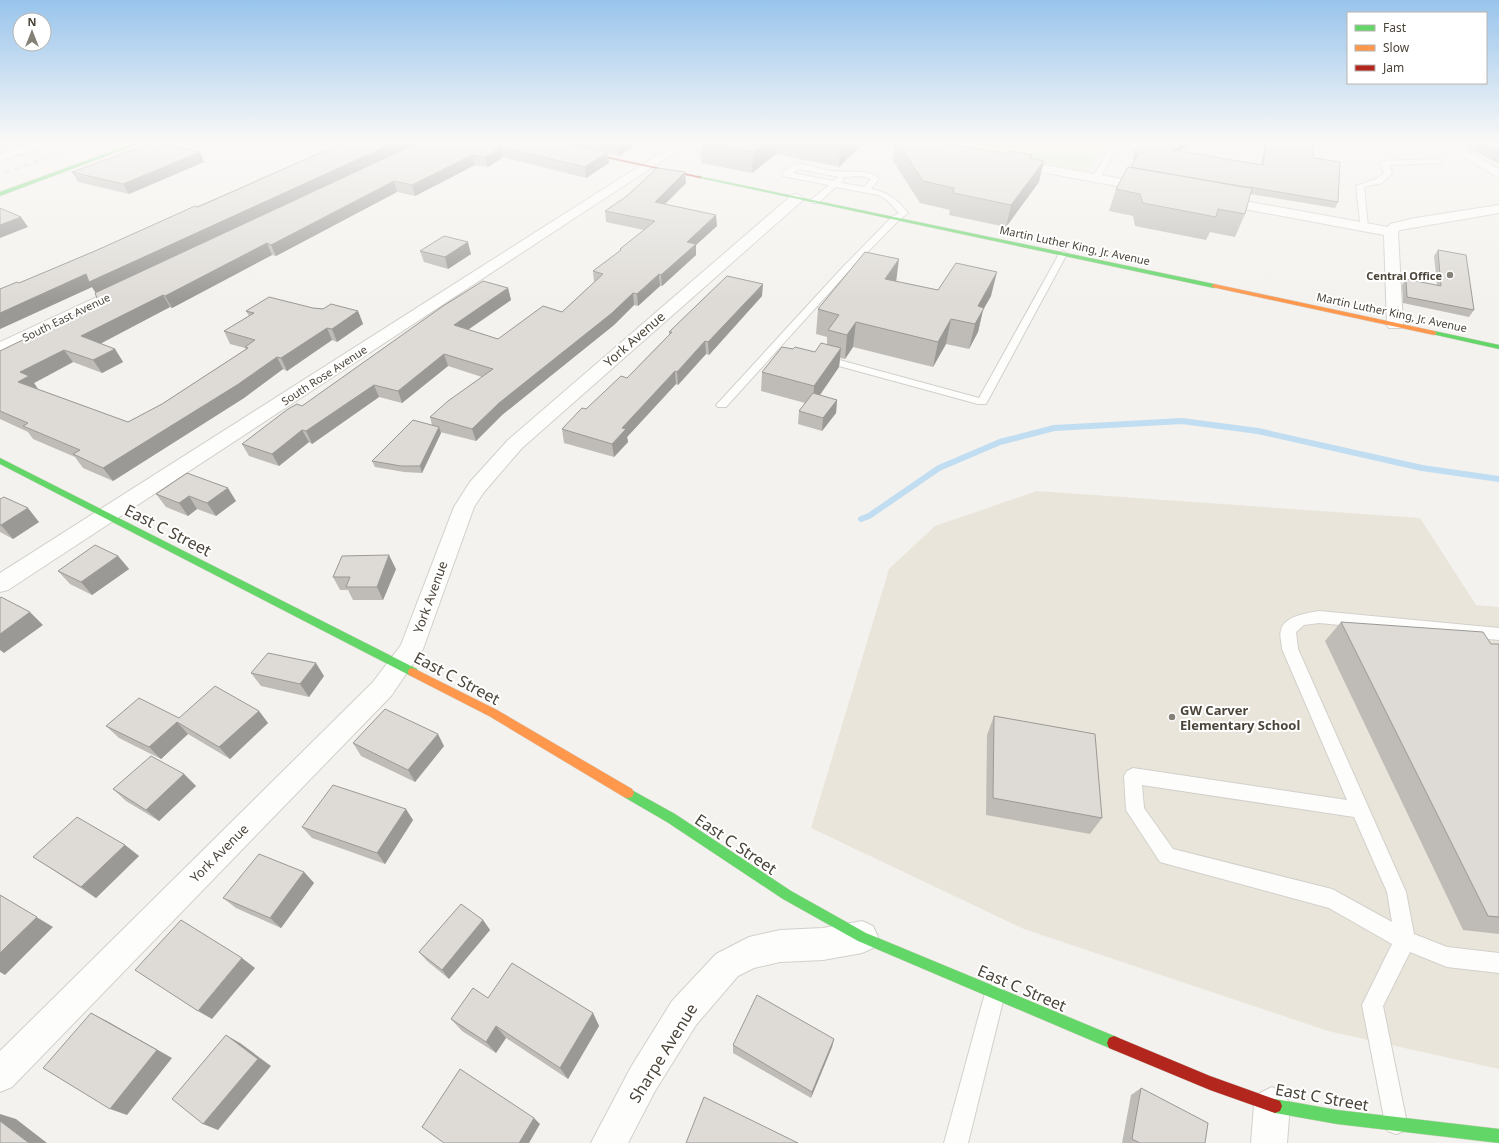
<svg xmlns="http://www.w3.org/2000/svg" width="1499" height="1143" font-family="'Noto Sans',sans-serif">
<style>
.education{fill:#eae5da}
.green{fill:#e1eecf}
.parking{fill:#e6e3df}
.lines{fill:none;stroke-linecap:round;stroke-linejoin:round}
.stream{stroke:#c0ddf1;stroke-width:6}
.lane-casing{stroke:#d2d0cb;stroke-width:2}
.street-casing{stroke:#d2d0cb;stroke-width:2}
.fast-casing{stroke:#d3cfc5;stroke-width:1}
.slow-casing{stroke:#d3cfc5;stroke-width:1}
.jam-casing{stroke:#d3cfc5;stroke-width:1}
.lane{fill:#fdfdfc;fill-rule:evenodd}
.street{fill:#fdfdfc;fill-rule:evenodd}
.fast{fill:#63d668;fill-rule:evenodd}
.slow{fill:#ff974d;fill-rule:evenodd}
.jam{fill:#b3261e;fill-rule:evenodd}
.rail-casing{stroke:#dbdbda;stroke-width:2.5}
.rail{stroke:#fff;stroke-width:1.5;stroke-dasharray:5;stroke-linecap:butt}
.wall{fill:#bfbcb8}
.shaded-wall{fill:#9b9996}
.building{fill:#dedbd6;stroke:#9b9996}
.poi-dot{fill:#868178;stroke:#fff;stroke-width:1.5}
.labels{text-anchor:middle;dominant-baseline:central;stroke-width:4;stroke-linejoin:round;paint-order:stroke}
.far-street-label{font-size:11px;fill:#4b4439;stroke:#fff}
.far-poi-label{font-size:11px;font-weight:bold;fill:#4b4439;stroke:#fff;text-anchor:end}
.street-label{font-size:13px;fill:#4b4439;stroke:#fff}
.poi-label{font-size:13px;font-weight:bold;fill:#4b4439;stroke:#fff;text-anchor:start}
.near-street-label{font-size:16px;fill:#4b4439;stroke:#fff}
</style>
<rect width="100%" height="100%" fill="#f4f2ee"/>
<path class="education" d="M1037,491L1420,518L1476,605L1499,607V1069L1328,1031L1024,929L811,828L889,569L935,526Z"/>
<path class="green" d="M975,141H1104L1088,173L968,150Z"/>
<path class="parking" d="M0,141H37L0,153Z"/>
<g class="lines">
<path class="stream" d="M861,519L869,516L939,468L1000,442L1054,428L1182,421L1258,431L1422,468L1499,479"/>
<defs>
<path id="lane" d="M961,141H969L957,154H951V150Z
M1114,141H1121L1099,180H1093L1092,178Z
M1438,159L1442,161L1441,163L1389,165L1392,173L1391,175L1382,183L1364,187L1368,227L1367,229H1361L1356,186L1376,179L1384,173L1380,163L1381,161Z
M795,164C805,163 816,168 826,170C842,174 869,167 879,179L871,189C888,192 898,200 908,213L898,221L847,273L726,407H718L716,405L718,403L841,269L892,217L899,213L887,200L878,195L836,187L818,203H812V199L829,185L783,176V172ZM799,169L839,177L833,181L793,173ZM861,176L871,179L864,187L841,183L844,179L842,177Z
M1063,251L1067,254L986,404H978L817,360L816,358L821,355L979,398L1059,254Z
M1319,611L1499,628V640L1319,623L1304,625L1296,632L1298,649L1406,892L1414,934L1447,947L1499,953V973L1447,967L1410,952L1383,1006L1407,1123L1404,1131L1396,1134L1388,1131L1385,1123L1362,1005L1392,944L1329,908L1160,862L1126,810L1124,776L1127,771L1133,768L1347,800L1282,649C1282,643 1279,635 1281,630C1284,616 1308,613 1319,611ZM1142,785L1354,817L1387,892L1392,922L1332,889L1173,849L1144,808Z
M995,983L1002,986L1005,993L968,1143H944L985,993L988,986Z"/>
<path id="street" d="M38,141H54L52,143L0,161V153Z
M679,141H692L8,590L0,592V573Z
M1437,141H1450L1499,169V178Z
M1012,159L1150,184L1156,188L1150,192L1008,166L1006,163Z
M797,194L803,198L802,201L522,448L484,492L474,507L423,649L391,696L12,1087L0,1092V1051L373,682L401,645L454,507L470,482L508,440L792,195Z
M1217,196L1388,227L1390,224L1415,218L1499,205V213L1400,230L1398,232L1403,325L1401,328H1389L1387,325L1384,235L1212,203L1211,200Z
M125,284L130,285L132,288L130,291L0,353V342Z
M862,921L873,926L878,937L873,948L862,953L823,960L780,962L754,968L738,976L696,1025L655,1091L628,1143H591L631,1067L672,1001L716,954L749,937L780,930L823,928Z
M1272,1087L1284,1093L1290,1105L1287,1143H1251L1254,1105L1260,1093Z"/>
<path id="fast" d="M141,141H146L0,196V192Z
M698,176L1214,284L1217,286L1214,288L700,178H698Z
M1434,331L1499,345V349L1432,334V332Z
M0,458L417,669L418,672L417,675L413,676L409,675L0,464Z
M628,788L675,814L791,891L866,933L1119,1038L1121,1043L1119,1048L1114,1050L858,941L783,899L667,822L624,797L622,793L624,789Z
M1275,1099L1337,1110L1499,1129V1143L1337,1124L1275,1113L1270,1111L1268,1106L1270,1101Z"/>
<path id="slow" d="M1214,284L1434,331L1437,333L1434,335L1212,287V285Z
M413,668L497,710L632,789L634,793L632,797L628,798L624,797L489,716L409,675L408,672L409,669Z"/>
<path id="jam" d="M527,141H534L702,177L700,178Z
M1114,1036L1210,1076L1280,1101L1282,1106L1280,1111L1275,1113L1210,1090L1109,1048L1107,1043L1109,1038Z"/>
</defs>
<use href="#lane" class="lane-casing"/>
<use href="#street" class="street-casing"/>
<use href="#fast" class="fast-casing"/>
<use href="#slow" class="slow-casing"/>
<use href="#jam" class="jam-casing"/>
<use href="#lane" class="lane"/>
<use href="#street" class="street"/>
<use href="#fast" class="fast"/>
<use href="#slow" class="slow"/>
<use href="#jam" class="jam"/>
<defs>
<path id="rail" d="M0,174L95,141"/>
</defs>
<use href="#rail" class="rail-casing"/>
<use href="#rail" class="rail"/>
</g>
<path class="wall" d="M347,141H641L619,156L608,153L609,163L586,178L503,157L488,167L475,165L415,196L397,192L276,256L272,255L172,308L170,307L100,344L115,349L123,362L102,373L73,362L34,383L38,389L128,422L162,404L246,349L245,348L230,344L224,331L249,316L246,311L313,308L358,311L363,324L337,342L332,340L287,371L283,369L244,398L113,481L83,468L75,457L33,439L28,432L0,419V351L99,303L96,293L92,287L0,329V289L19,283L95,251Z
M703,141H861L860,146L839,167L776,154L752,173L701,163V142Z
M895,141H931L1008,154L1032,155L1031,159L1039,182L1006,227L949,215L950,210L920,203L893,161Z
M1141,141H1197L1178,151L1261,165L1265,141H1296L1313,158L1338,202L1335,208L1250,194L1245,214L1235,237L1210,232L1206,240L1135,226L1133,216L1109,211L1116,189L1131,167L1135,159H1132L1134,153Z
M1456,141H1499V164Z
M200,152L204,162L129,194L78,182L72,172Z
M686,183L665,204L717,226L696,245V255L662,286H660L638,306L634,305L614,325L502,415L476,441L440,432L441,433L422,473L404,472L375,467L372,461L432,425L430,417L482,377L448,366L402,403L379,397L312,444L309,442L279,466L249,456L242,444L302,406L508,288L511,300L468,330L498,339L562,312L594,282L593,271L620,251V249L644,230L606,222L605,211Z
M1438,250L1474,310L1469,317L1403,303L1402,285L1406,279L1437,285L1434,256Z
M420,251L471,254L448,269L424,262Z
M896,281L938,290L991,296L983,310L978,332L969,349L946,344L933,367L853,347L845,359L840,358L839,367L820,395L837,400L836,413L822,431L798,424L799,411L805,403L761,391L762,372L793,349L815,352L827,344V337L816,334L818,309Z
M762,296L709,355L706,354L678,385L676,384L627,437L628,442L614,457L564,443L562,429L586,409L627,378L669,335V332Z
M187,473L236,501L216,516L197,509L188,516L166,507L156,494Z
M0,499L39,522L13,539L0,532Z
M118,556L129,569L92,595L70,584L58,571Z
M396,569L383,600H353L348,590H340L333,577Z
M1341,622L1491,644H1499V934L1463,930L1325,641Z
M251,673L324,676L309,697L261,686Z
M259,711L268,723L230,759L188,734L161,759L119,738L106,726L179,718Z
M994,716L1102,818L1090,834L986,815L987,735Z
M353,743L444,746L415,782L361,756Z
M184,774L196,786L159,821L126,801L113,789Z
M413,820L385,864L312,838L302,827Z
M125,845L139,856L96,898L33,857Z
M304,872L314,883L281,928L236,908L223,898Z
M483,920L490,930L449,979L427,961L419,952Z
M593,1013L599,1026L568,1079L506,1038L496,1053L462,1031L451,1019Z
M834,1039L832,1047L811,1098L733,1053V1045Z
M1141,1088L1205,1143H1122L1131,1095Z"/>
<path class="shaded-wall" d="M398,141H423L97,295L92,287L0,329V313L86,274Z
M625,141H641L619,156L618,145Z
M768,141H776V154L752,173L753,152Z
M847,141H861L860,146L839,167L840,146Z
M1189,141H1197L1170,156L1172,150Z
M501,147L503,157L488,167L485,157Z
M200,152L204,162L129,194L123,184Z
M607,152L609,163L586,178L585,167Z
M472,155L475,165L415,196L412,185Z
M1044,161L1039,182L1006,227L1011,205Z
M685,172L686,183L656,213L655,202Z
M394,181L397,192L276,256L271,245Z
M716,215L717,226L696,245V255L662,286L661,275L687,242Z
M21,217L28,227L0,238V225Z
M468,242L471,254L448,269L445,257Z
M267,243L272,255L172,308L165,296Z
M899,259L896,283L885,279Z
M997,272L991,296L983,310L978,332L969,349L975,324L978,306Z
M659,274L660,286L638,306L637,294Z
M763,284L762,296L709,355L708,342Z
M508,288L511,300L457,337L454,325Z
M633,293L634,305L614,325L502,415L476,441L472,429L499,403Z
M163,295L170,307L90,349L81,336Z
M358,311L363,324L337,342L332,329Z
M951,319L946,344L933,367L938,342Z
M856,322L853,347L845,359L847,335Z
M327,328L332,340L287,371L281,358Z
M705,341L706,354L678,385L677,372Z
M841,348L839,367L813,405L814,386Z
M115,349L123,362L102,373L93,360Z
M64,350L73,362L34,383L38,389L18,382L20,372Z
M444,354L448,366L402,403L398,391Z
M277,357L283,369L244,398L113,481L103,468Z
M675,371L676,384L627,437L628,442L614,457L612,444L622,428Z
M374,385L379,397L312,444L306,431Z
M837,400L836,413L822,431L823,418Z
M439,427L441,433L422,473L420,466Z
M302,430L309,442L279,466L272,454Z
M228,488L236,501L216,516L207,503Z
M189,496L197,509L188,516L179,503Z
M28,508L39,522L13,539L1,525Z
M389,555L396,569L383,600L377,587Z
M118,556L129,569L92,595L81,582Z
M30,612L43,625L4,653L0,650V634Z
M316,663L324,676L309,697L300,684Z
M259,711L268,723L230,759L219,747Z
M177,722L188,734L161,759L149,747Z
M438,734L444,746L415,782L408,770Z
M184,774L196,786L159,821L146,810Z
M406,809L413,820L385,864L377,853Z
M125,845L139,856L96,898L81,887Z
M304,872L314,883L281,928L270,918Z
M0,895L53,927L5,975L0,972Z
M483,920L490,930L449,979L442,970Z
M242,958L255,968L212,1019L198,1011Z
M91,1013L107,1021L172,1058L127,1115L110,1109Z
M593,1013L599,1026L568,1079L560,1068Z
M496,1026L506,1038L496,1053L486,1042Z
M226,1035L240,1043L271,1066L218,1130L203,1124Z
M834,1039L832,1047L811,1098L812,1092Z
M0,1114L16,1119L47,1143H29L0,1121Z
M534,1118L540,1124L529,1143H519Z"/>
<path class="building" d="M347,141H398L89,282L86,274L0,313V289L17,282L19,283L95,251L195,206L198,207Z
M422,141H554L607,152L585,167L501,147L485,157L472,155L412,185L394,181L271,245L267,243L165,296L163,295L81,336L115,349L93,360L64,350L20,372L29,376L18,382L128,422L162,404L248,348L245,347L255,340L224,331L254,313L246,311L269,297L313,308L323,309L331,304L358,311L332,329L327,328L281,358L277,357L237,385L103,468L73,454L80,450L23,426L28,423L0,411V351L99,303L95,293Z
M597,141H625L618,145Z
M703,141H768L753,152L701,142Z
M811,141H847L840,146Z
M896,141H931L1008,154L1010,151L1032,155L1030,158L1044,161L1011,205L953,193L954,188L923,181Z
M1141,141H1189L1172,150L1263,165L1266,141H1296L1314,143L1313,158L1340,162L1338,202L1249,187V188L1131,167L1138,154L1134,153Z
M1479,141H1499V152Z
M154,142L200,152L123,184L72,172Z
M1128,167L1252,188L1245,214L1218,209L1216,217L1143,203L1140,194L1116,189Z
M657,168L685,172L655,202L716,215L687,242L696,244L661,275L659,274L637,294L633,293L612,313L499,403L472,429L430,417L448,401L493,369L444,354L398,391L374,385L306,431L302,430L272,454L242,444L288,409L297,404L302,406L443,306L483,281L508,288L454,325L498,339L543,306L562,312L603,274L593,271L621,250L620,249L655,221L605,211L627,196Z
M0,208L21,217L0,225Z
M444,236L468,242L445,257L420,251Z
M1438,250L1466,255L1474,310L1407,297L1406,279L1441,286Z
M865,252L899,259L885,279L938,290L956,263L997,272L978,306L984,308L975,324L951,319L938,342L856,322L847,335L828,330L839,315L818,309Z
M727,276L763,284L708,342L705,341L677,372L675,371L622,428L626,429L612,444L562,429L582,408L586,409L621,376L627,378L672,332H669Z
M821,343L841,348L814,386L762,372L782,347L793,349L795,347L815,352Z
M813,393L837,400L823,418L799,411Z
M413,420L439,427L420,466H401L372,461Z
M187,473L228,488L207,503L189,496L179,503L156,494Z
M4,497L28,508L1,525H0V499Z
M95,545L118,556L81,582L58,571Z
M389,555L377,587H346L350,577H333L342,556Z
M1,597L30,612L0,634V598Z
M1341,622L1483,632L1491,644H1499V917L1488,916Z
M268,653L316,663L300,684L251,673Z
M215,686L259,711L219,747L177,722L149,747L106,726L139,698L179,718Z
M385,709L438,734L408,770L353,743Z
M994,716L1095,734L1102,818L993,798Z
M151,756L184,774L146,810L113,789Z
M333,785L406,809L377,853L302,827Z
M77,817L125,845L81,887L33,857Z
M259,854L304,872L270,918L223,898Z
M0,895L37,917L0,953Z
M461,904L483,920L442,970L419,952Z
M181,920L242,958L198,1011L135,970Z
M512,963L593,1013L560,1068L496,1026L486,1042L451,1019L473,988L488,998Z
M757,995L834,1039L812,1092L733,1045Z
M91,1013L157,1050L110,1109L43,1068Z
M226,1035L258,1059L203,1124L172,1099Z
M460,1069L534,1118L519,1143H444L422,1127Z
M1141,1088L1208,1123L1205,1143H1140L1132,1139Z
M704,1097L798,1143H686Z
M0,1121L29,1143H0Z"/>
<linearGradient id="sky" x2="0" y2="1"><stop stop-color="#98c4ec"/><stop offset="0.47" stop-color="#faf9f7"/><stop offset="1" stop-color="#faf9f7" stop-opacity="0"/></linearGradient>
<rect width="1499" height="301" fill="url(#sky)"/>
<g class="poi-dot">
<circle cx="1450" cy="275" r="4"/>
<circle cx="1172" cy="717" r="4"/>
</g>
<g class="labels">
<g class="far-street-label">
<text transform="translate(1075 245) rotate(12)">Martin Luther King, Jr. Avenue</text>
<text transform="translate(1392 312) rotate(12)">Martin Luther King, Jr. Avenue</text>
<text transform="translate(66 317) rotate(-26)">South East Avenue</text>
<text transform="translate(324 375) rotate(-33)">South Rose Avenue</text>
</g>
<g class="far-poi-label">
<text x="1442" y="275">Central Office</text>
</g>
<g class="street-label">
<text transform="translate(634 339) rotate(-41)">York Avenue</text>
<text transform="translate(430 597) rotate(-70)">York Avenue</text>
<text transform="translate(219 853) rotate(-45)">York Avenue</text>
</g>
<g class="poi-label">
<text x="1180" y="710">GW Carver<tspan x="1180" dy="15">Elementary School</tspan></text>
</g>
<g class="near-street-label">
<text transform="translate(168 530) rotate(27)">East C Street</text>
<text transform="translate(457 678) rotate(28)">East C Street</text>
<text transform="translate(736 844) rotate(34)">East C Street</text>
<text transform="translate(1022 988) rotate(23)">East C Street</text>
<text transform="translate(663 1053) rotate(-58)">Sharpe Avenue</text>
<text transform="translate(1322 1097) rotate(10)">East C Street</text>
</g>
</g>
<rect x="1347" y="12" width="140" height="72" fill="#ffffff" stroke="#b7b4b0"/>
<rect x="1355" y="25" width="20" height="6" fill="#63d668" stroke="#b7b4b0"/>
<text x="1383" y="32" font-size="12" fill="#4b4439">Fast</text>
<rect x="1355" y="45" width="20" height="6" fill="#ff974d" stroke="#b7b4b0"/>
<text x="1383" y="52" font-size="12" fill="#4b4439">Slow</text>
<rect x="1355" y="65" width="20" height="6" fill="#b3261e" stroke="#b7b4b0"/>
<text x="1383" y="72" font-size="12" fill="#4b4439">Jam</text>
<g transform="translate(32 32)"><circle r="19" fill="#ffffff" stroke="#b7b4b0"/>
<path d="M0-3L7 15L0 10L-7 15Z" fill="#868178"/>
<text y="-6" font-size="11" font-weight="bold" text-anchor="middle" fill="#4b4439">N</text>
</g>
</svg>
